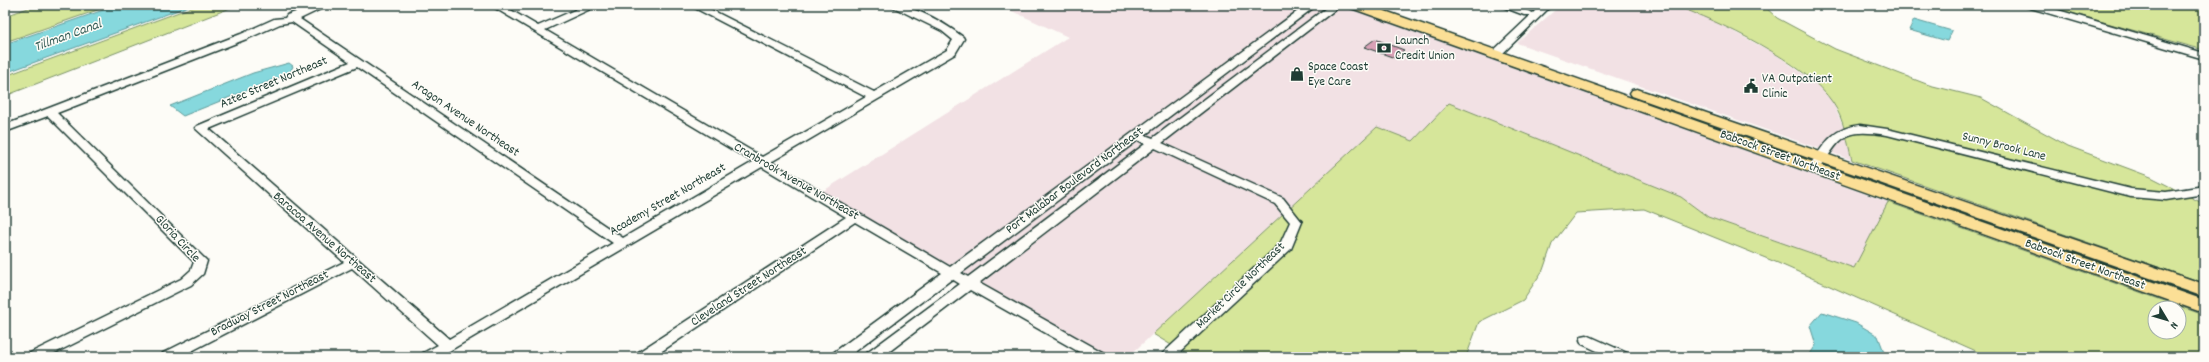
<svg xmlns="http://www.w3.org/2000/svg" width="2209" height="362" font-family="Dekko,sans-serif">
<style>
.built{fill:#f2e1e4}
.green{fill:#d6e69a;stroke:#7a9267;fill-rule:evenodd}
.water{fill:#86d8dd;stroke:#5d9a99}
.building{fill:#d8a1b6;stroke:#1f3d34}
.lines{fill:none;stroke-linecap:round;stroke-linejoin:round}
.minor-casing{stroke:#1f3d34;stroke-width:3}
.major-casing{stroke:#1f3d34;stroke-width:3}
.minor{fill:#fdfcf7;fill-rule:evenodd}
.major{fill:#fbdf96;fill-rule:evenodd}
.labels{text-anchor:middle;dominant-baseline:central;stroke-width:3;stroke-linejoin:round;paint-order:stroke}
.poi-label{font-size:13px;fill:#1f3d34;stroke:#fdfcf7;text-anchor:start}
.street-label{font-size:13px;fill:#1f3d34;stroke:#fdfcf7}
.water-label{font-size:14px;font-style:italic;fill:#345c56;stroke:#fdfcf7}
</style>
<rect width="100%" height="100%" fill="#fdfcf7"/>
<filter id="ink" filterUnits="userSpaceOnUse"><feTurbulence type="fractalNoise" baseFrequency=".025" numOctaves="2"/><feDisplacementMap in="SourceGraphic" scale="8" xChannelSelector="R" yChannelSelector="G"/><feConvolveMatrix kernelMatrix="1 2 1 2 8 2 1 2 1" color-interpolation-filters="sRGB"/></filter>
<g filter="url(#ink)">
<path class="built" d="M999,5H1305L942,273L812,198L1068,37Z
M1319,5H1329L959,283L952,279Z
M1561,5H1673L1704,16L1774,53L1817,84L1833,103L1844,129L1852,160L1517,43Z
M1341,6L1888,202L1854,268L1708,217L1681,197L1449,103L1413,141L1377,127L1128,357H1087L970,289Z"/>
<path class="green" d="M37,5H112L5,42V16Z
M198,5H238L5,96V76Z
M1673,5H1763L1777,18L1835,49L1929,85L1981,98L2068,146L2151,177L2204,204V283L1852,160C1847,141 1844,119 1833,103C1806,62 1719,21 1673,5Z
M2042,5H2204V50Z
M1449,103L1681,197L1708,217L1854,268L1888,202L2204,315V357H1975L1976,351L1778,263L1644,209L1576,213L1552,244L1543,270L1523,300L1479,322L1466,357H1191L1153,334L1377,127L1413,141ZM2155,308H2179V332H2155Z"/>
<path class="water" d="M118,5H192L5,73V44Z
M1914,20L1952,31L1947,41L1909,30Z
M289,63L293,66L290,73L183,116L170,106L253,73Z
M1822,312L1856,323L1878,336L1886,357H1808L1816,345L1810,326Z"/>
<path class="building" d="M1375,39L1404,50L1395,58L1364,47Z"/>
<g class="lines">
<defs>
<path id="minor" d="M316,5H329L300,19L623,238L753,162L490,5H502L538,26L586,5H599L545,30L762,157L866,97L689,5H702L874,92L947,50L953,40L942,31L889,5C914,5 943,22 963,37L964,39L955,54L771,162L950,267L1306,5H1317L1145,135L1153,138L1330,5H1341L1162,143L1283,198L1302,222L1291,249L1175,357H1159L1280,244L1290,222L1275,204L1155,148L979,283L1104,353L1106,357H1088L970,290L882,357H865L867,353L960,284L952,279L848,357H831L833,353L942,273L855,222L653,357H635L637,353L846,217L762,167L439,357H421L423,353L438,345L352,268L180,357H161L163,353L344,262L195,128L197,126L350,62L292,22L280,24L249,38L57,113L207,261L203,274L191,285L47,357H28L30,353L181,279L191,270L194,262L48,116L5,132V125L241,34L274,19L285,18L287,15ZM357,67L613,243L449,339L209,129ZM1138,140L1145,144L968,277L961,273Z
M1498,5H1513L1533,13L1541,5H1552L1500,56L1496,57L1491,54L1492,52L1531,15H1524Z
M2025,5H2041L2204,53V59L2027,7Z
M1860,125L1887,129L2131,189L2166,192L2204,186V194L2166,200L2131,197L1887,135C1843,128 1842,136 1818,171H1810L1808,168C1823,146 1831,128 1860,125Z
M1587,335L1627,353L1629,357H1610L1582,344L1580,340L1582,336Z"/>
<path id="major" d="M1349,5H1368L2204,300V313L1351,8Z
M1637,89L2204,284V297L1632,96L1630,93L1632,90Z"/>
</defs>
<use href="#minor" class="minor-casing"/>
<use href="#major" class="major-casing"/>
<use href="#minor" class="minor"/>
<use href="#major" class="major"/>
</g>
</g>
<defs>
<symbol id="bank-bare" viewBox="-9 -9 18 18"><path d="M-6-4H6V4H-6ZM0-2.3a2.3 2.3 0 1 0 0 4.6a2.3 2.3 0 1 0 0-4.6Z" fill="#1f3d34" stroke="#fdfcf7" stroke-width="2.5" paint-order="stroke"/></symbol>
<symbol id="shop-bare" viewBox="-9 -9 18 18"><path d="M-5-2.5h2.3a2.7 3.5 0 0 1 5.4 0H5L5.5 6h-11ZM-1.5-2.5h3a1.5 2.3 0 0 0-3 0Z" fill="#1f3d34" stroke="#fdfcf7" stroke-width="2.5" paint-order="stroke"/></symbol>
<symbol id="civic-bare" viewBox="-9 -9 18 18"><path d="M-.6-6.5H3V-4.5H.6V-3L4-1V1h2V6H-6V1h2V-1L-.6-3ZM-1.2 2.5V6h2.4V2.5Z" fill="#1f3d34" stroke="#fdfcf7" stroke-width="2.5" paint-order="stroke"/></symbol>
</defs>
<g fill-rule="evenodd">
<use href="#bank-bare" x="1374" y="38" width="20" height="20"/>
<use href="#shop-bare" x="1287" y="64" width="20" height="20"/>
<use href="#civic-bare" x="1741" y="76" width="20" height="20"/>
</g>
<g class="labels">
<g class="poi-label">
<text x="1395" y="41">Launch<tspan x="1395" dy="15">Credit Union</tspan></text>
<text x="1308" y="67">Space Coast<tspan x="1308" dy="15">Eye Care</tspan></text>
<text x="1762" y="79">VA Outpatient<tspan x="1762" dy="15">Clinic</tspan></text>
</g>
<g class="street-label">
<text transform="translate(274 83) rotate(-23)">Aztec Street Northeast</text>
<text transform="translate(465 119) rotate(34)">Aragon Avenue Northeast</text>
<text transform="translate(2004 147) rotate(14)">Sunny Brook Lane</text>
<text transform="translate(1780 156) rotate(20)">Babcock Street Northeast</text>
<text transform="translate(1075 181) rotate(-37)">Port Malabar Boulevard Northeast</text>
<text transform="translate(796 182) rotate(30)">Cranbrook Avenue Northeast</text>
<text transform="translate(668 200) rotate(-30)">Academy Street Northeast</text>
<text transform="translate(324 238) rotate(41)">Baracoa Avenue Northeast</text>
<text transform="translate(177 239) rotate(47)">Gloria Circle</text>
<text transform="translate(2085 265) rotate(20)">Babcock Street Northeast</text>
<text transform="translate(1241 286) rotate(-44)">Market Circle Northeast</text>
<text transform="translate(749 287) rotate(-33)">Cleveland Street Northeast</text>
<text transform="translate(270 304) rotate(-27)">Bradway Street Northeast</text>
</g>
<g class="water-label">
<text transform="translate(68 36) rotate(-20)">Tillman Canal</text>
</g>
</g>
<rect width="2209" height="362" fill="none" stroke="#fdfcf7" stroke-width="20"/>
<rect x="10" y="10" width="2189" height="342" fill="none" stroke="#1f3d34" stroke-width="1.5" filter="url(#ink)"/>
<g transform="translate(2167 320) rotate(128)"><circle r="19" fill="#fdfcf7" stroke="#a4b0a9"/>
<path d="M0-3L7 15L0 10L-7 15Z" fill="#1f3d34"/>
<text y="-6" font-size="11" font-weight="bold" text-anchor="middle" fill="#1f3d34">N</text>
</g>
</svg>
